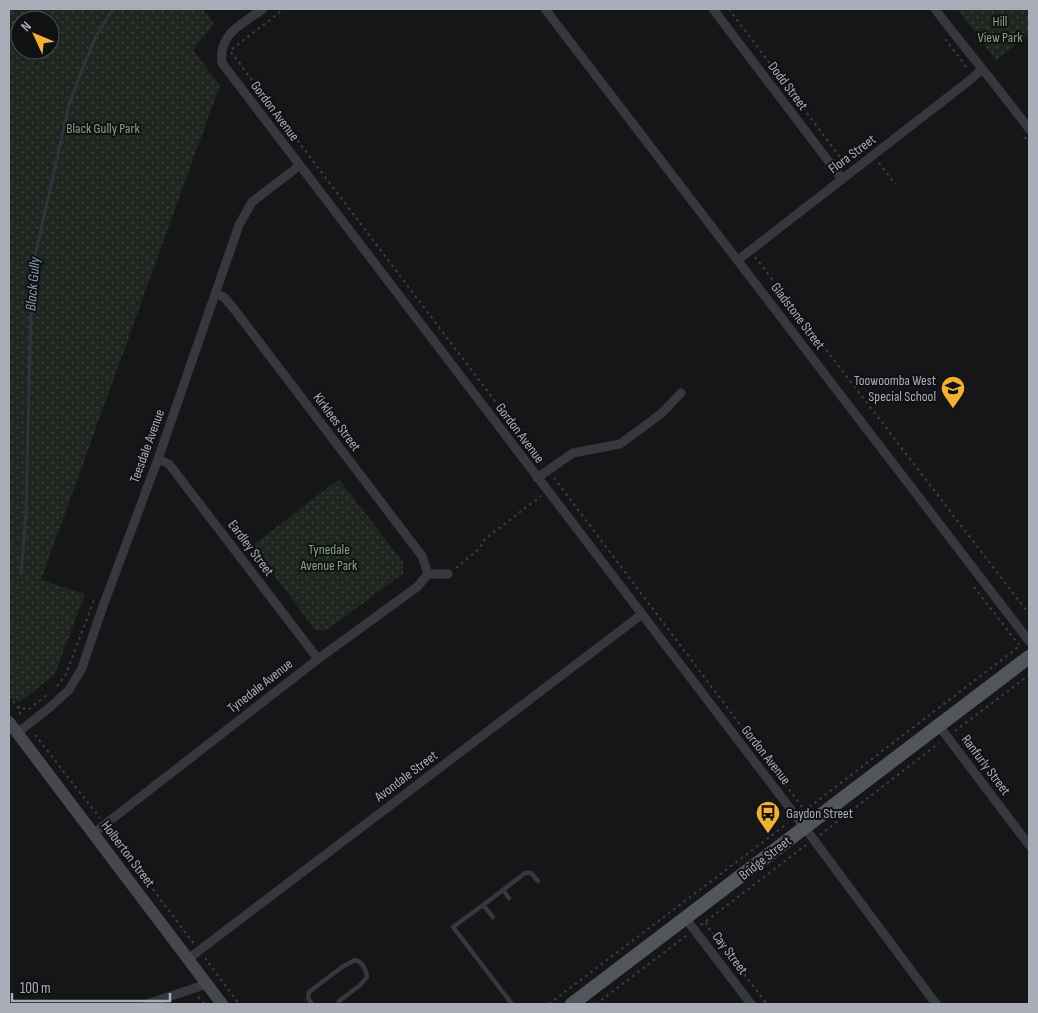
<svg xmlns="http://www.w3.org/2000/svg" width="1038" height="1013" font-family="'Sofia Sans Condensed',sans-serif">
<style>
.park{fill:url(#park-dots);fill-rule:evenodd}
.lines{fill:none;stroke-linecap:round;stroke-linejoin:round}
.stream{stroke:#2c353c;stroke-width:3}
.path{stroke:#3d3f44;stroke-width:2;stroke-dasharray:2.5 4;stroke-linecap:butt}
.lane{stroke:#37383d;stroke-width:4.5}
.street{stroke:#37383d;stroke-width:9}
.secondary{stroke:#45474d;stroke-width:12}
.primary{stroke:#53555c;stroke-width:14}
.labels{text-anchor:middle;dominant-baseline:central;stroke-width:4;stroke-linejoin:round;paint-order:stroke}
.park-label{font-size:14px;fill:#7fa381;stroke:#111113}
.street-label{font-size:14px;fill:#a8adb8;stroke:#111113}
.poi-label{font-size:14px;fill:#a8adb8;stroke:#111113;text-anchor:end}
.water-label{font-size:15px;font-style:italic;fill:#7f9bb3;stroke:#111113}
</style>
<defs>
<pattern id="park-dots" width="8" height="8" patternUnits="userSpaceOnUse" patternTransform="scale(1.25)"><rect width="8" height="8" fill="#1e261f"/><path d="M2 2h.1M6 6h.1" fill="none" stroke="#3c433d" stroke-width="1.8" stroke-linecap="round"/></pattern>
</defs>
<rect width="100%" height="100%" fill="#161618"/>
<path class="park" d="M9,9H203L214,24L193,50L220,85L41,580L85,594L55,674L20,702L12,699L9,695ZM20,20H50V50H20Z
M957,9H1029V35L996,60Z
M339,479L403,562V574L325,631L315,630L252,546Z"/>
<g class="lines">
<path class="stream" d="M21,573L26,512L32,269L69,105L81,72L96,36L113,9"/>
<path class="path" d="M729,9L846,165
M945,39L968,69
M232,49L284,9
M231,52L310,157L542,463
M1025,137L1029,144
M879,163L895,184
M755,257L1029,614
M554,478L803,808
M456,568L479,549L485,539L541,496
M974,587L1019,645
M57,686L66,674L94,600
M9,696L18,708L22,717
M18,708L20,706L26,710L29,709L48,694
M955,731L1029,675
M35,735L100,818
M804,811L1021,645
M110,832L194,944
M820,835L939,743
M706,922L708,927L767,1004
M701,925L806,845
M205,958L239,1004
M198,997L205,1004
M549,1004L788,823
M596,1004L687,935"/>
<path class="lane" d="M503,890L525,873H531L538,881
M483,905L503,890L509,898
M493,917L483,905L453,927L512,1004
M312,1004L308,998L309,992L342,967L355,960C363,962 366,970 367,977L359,986L339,1001"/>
<path class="street" d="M263,9C242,24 218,34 222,63L805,828L936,1004
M545,9L1029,641
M713,9L842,179
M935,9C966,50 999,88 1029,129
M738,260L970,80L982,69
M216,294L224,297L234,309L422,556L428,574
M158,459L169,464L318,659
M537,478L573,453L620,444L662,413L681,393
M939,726L1029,845
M17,733L49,708L69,690L82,668L103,606L158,459L239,225L252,202L299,166
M94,833L318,659L417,587L428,574H448
M686,919L751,1004
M188,959L641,615
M147,1004L207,984"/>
<path class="secondary" d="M9,722L222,1004"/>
<path class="primary" d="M572,1004L1029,657"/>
</g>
<defs>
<symbol id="school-pin" viewBox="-11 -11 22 30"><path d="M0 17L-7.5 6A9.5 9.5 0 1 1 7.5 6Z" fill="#f2b134" stroke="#111113"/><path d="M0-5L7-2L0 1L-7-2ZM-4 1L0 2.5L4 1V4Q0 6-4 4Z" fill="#111"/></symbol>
<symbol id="bus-pin" viewBox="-11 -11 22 30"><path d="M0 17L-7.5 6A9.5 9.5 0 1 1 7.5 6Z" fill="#f2b134" stroke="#111113"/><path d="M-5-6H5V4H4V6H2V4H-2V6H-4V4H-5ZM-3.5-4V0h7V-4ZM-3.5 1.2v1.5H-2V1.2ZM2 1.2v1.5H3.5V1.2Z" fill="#111"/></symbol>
</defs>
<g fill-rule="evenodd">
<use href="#school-pin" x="939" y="374" width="28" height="38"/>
<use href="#bus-pin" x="754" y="799" width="28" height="38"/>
</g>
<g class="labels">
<g class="park-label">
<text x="1000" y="21">Hill<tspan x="1000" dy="16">View Park</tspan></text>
<text x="103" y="128">Black Gully Park</text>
<text x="329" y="549">Tynedale<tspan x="329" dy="16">Avenue Park</tspan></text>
</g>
<g class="street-label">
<text transform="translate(788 86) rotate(53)">Dodd Street</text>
<text transform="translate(275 111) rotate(53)">Gordon Avenue</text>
<text transform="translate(852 154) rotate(-37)">Flora Street</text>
<text transform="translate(798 316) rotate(53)">Gladstone Street</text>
<text transform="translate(337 422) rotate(53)">Kirklees Street</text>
<text transform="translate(520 433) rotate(53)">Gordon Avenue</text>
<text transform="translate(147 446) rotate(-70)">Teesdale Avenue</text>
<text transform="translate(251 548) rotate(53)">Eardley Street</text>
<text transform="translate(260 686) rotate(-38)">Tynedale Avenue</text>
<text transform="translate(766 755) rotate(52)">Gordon Avenue</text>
<text transform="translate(986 765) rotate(53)">Ranfurly Street</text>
<text transform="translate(406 776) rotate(-37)">Avondale Street</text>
<text transform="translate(128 854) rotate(53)">Holberton Street</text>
<text transform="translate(765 858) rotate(-38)">Bridge Street</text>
<text transform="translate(730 953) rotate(53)">Cay Street</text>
</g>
<g class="poi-label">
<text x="936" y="380">Toowoomba West<tspan x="936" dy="16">Special School</tspan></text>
<text x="786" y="813" text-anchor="start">Gaydon Street</text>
</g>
<g class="water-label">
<text transform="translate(33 284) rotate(-85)">Black Gully</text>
</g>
</g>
<rect width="1038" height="1013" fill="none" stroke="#a8adb8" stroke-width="20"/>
<g transform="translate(35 35) rotate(314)"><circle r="24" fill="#111113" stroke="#4d4f55"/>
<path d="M0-4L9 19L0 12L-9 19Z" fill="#f2b134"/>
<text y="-8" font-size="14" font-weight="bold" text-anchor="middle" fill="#a8adb8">N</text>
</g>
<path d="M12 993v8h158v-8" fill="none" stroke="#a8adb8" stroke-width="2.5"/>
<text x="20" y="993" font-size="15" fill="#a8adb8" stroke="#111113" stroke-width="4" paint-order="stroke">100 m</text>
</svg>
